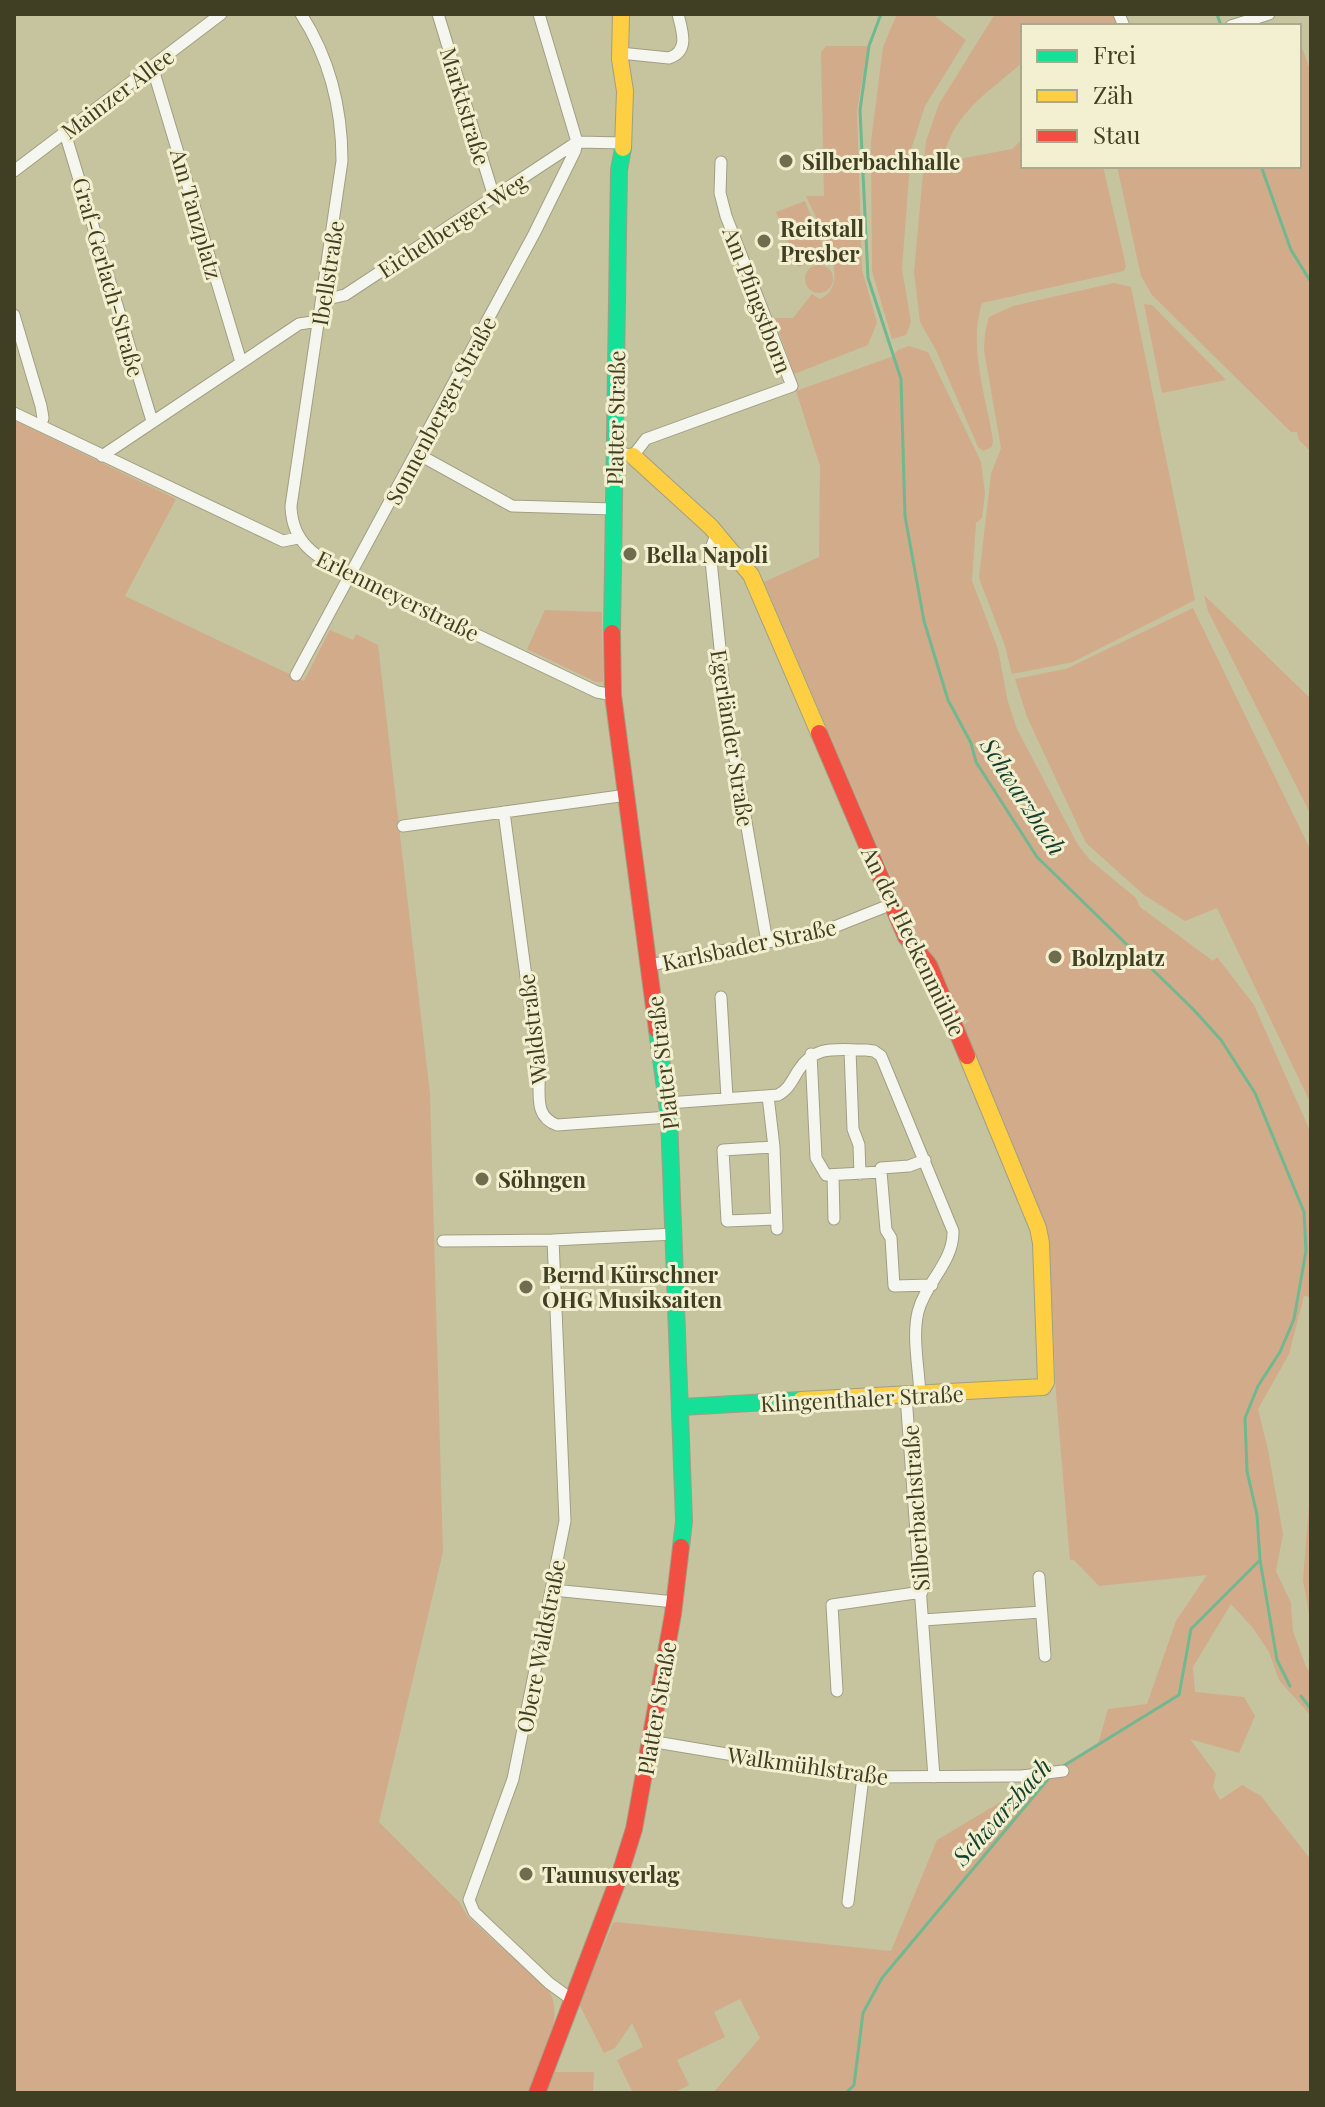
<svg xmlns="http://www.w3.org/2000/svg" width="1325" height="2107" font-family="'Playfair Display',serif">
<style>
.green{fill:#d2ab8b}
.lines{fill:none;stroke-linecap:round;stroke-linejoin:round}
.stream{stroke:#71b890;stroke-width:3}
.street-casing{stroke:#a19f82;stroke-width:13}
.fast-casing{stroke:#a19f82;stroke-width:18}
.slow-casing{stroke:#a19f82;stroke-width:18}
.jam-casing{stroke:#a19f82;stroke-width:18}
.street{stroke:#f6f6f1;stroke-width:11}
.fast{stroke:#16e098;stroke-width:16}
.slow{stroke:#ffcf43;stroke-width:16}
.jam{stroke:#f24e42;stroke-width:16}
.poi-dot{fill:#6f6d4e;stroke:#f2f0d0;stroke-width:3}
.labels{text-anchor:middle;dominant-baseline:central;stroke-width:6;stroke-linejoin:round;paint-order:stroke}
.street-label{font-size:22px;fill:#403e23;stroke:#f2f0d0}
.poi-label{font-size:22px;font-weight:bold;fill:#403e23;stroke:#f2f0d0;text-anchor:start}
.water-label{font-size:24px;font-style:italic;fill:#133f2e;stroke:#f2f0d0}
</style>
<rect width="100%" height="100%" fill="#c6c39f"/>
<path class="green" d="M897,14H932L966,40L925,106L911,150L902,269L911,322L906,335L892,339L872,271L871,142L883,47Z
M995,14H1115L1119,26H1023V62C989,92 950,115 943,162L1012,149L1023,139V166H1103L1126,266L1124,271L982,303C968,346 986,397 993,440L992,447L983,451L978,447L936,350L920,322L914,272L926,141L939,104Z
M826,46H868L857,111L862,270L877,322L868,345L794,374L774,318H793L812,294L820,299C855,284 817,221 806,196H824L821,52Z
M1302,48L1311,72V452L1299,440L1297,432H1291L1152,295L1141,276L1117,166H1299V49Z
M805,201L827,255L798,267L776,212Z
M805 279a14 14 0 1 1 28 0a14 14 0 1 1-28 0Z
M1114,283L1131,287L1195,600L1073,662L1012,674L1005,646L979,578L991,474L1001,448L984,350L985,333L989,317L1013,306Z
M1144,304L1152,305L1226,380L1162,393Z
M909,346L928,352L981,462L985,493L982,518L976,523L972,581L998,649L1008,702L1017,729L1078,845L1090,860L1136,898L1140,907L1213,961L1217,957L1254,1005L1311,1133V1297L1304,1296L1289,1354L1258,1409L1268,1450L1283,1534L1276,1571L1291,1603L1293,1631L1306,1667L1311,1672V1716L1279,1680L1269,1652L1253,1628L1231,1604L1193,1667L1195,1692L1244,1697L1255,1716L1239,1753L1190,1739L1216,1774L1213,1787L1220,1800L1242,1785L1261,1796L1311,1860V2093H713L760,2038L740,1999L714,2012L725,2037L677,2060L689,2085L673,2093H633L617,2060L643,2047L632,2023L615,2048L604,2053L579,2004L613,1923L616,1922L891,1951L937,1840L1098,1744L1108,1709L1147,1704L1176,1621L1207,1575L1099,1586L1074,1560H1070L1056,1394L1049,1242L1046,1228L963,1026L970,1019L961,1022L937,966L912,926L764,582L819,557L820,466L796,391L891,357L898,350Z
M14,420L176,499L125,596L304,681L330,630L353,640L356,634L378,645L430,1094L443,1552L379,1822L459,1902L468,1917L549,1991C566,2018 539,2065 528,2093H14Z
M1204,595L1311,699V815L1208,611Z
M1193,608L1311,851V1104L1217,908L1185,921L1144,895L1086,843L1027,717L1015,679L1066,669Z
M545,610L602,612L603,682H596L527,649Z
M1311,1481V1625L1303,1580Z
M554,2072H594L593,2093H546Z"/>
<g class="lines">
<path class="stream" d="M881,14L869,46L860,110L868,278L901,379L905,516L924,621L948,700L971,743L976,762L1037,857L1194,1010L1221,1040L1255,1093L1304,1212L1306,1251L1294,1319L1280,1352L1258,1386L1245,1418L1247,1471L1257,1515L1260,1560L1277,1660L1290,1686
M1217,14L1221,26
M1261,166L1291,250L1311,282
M1301,1696L1311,1709
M1060,1768L1179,1695L1191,1629L1260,1560
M846,2093L854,2085L863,2013L882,1978L1049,1778"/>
<defs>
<path id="street" d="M301,14C330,59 342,108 342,161L291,506C292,546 319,558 351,575L597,692L613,695
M438,14L494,197
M539,14L577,142
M1119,14L1124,26
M1231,26L1269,14
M620,53L669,58C690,51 682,31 678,14
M152,66L241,362
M65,133L152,421
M577,142L624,143
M14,171L221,14
M323,300L345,295L577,142
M14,315L41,406L43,418L41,425
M14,413L283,541L298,538
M614,451L633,456L646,439L792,386L726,216L720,193L721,162
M416,453L512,506L613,509
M102,456L299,324L319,321
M716,535L710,551L726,707L767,942
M296,675L534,234L575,151L577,142
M504,812L539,1074C540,1096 534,1116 557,1125L669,1117
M403,826L627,795
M650,965L824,931L892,904
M721,997L727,1098
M850,1050L853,1129L859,1145L860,1174
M811,1054L816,1158L826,1175L881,1172V1168L909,1166L925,1160
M768,1096L774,1147L777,1229
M668,1103L778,1095C788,1090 792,1081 798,1071C815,1044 836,1050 866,1050L874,1051L881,1056L953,1231C954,1262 925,1283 918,1312C912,1337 919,1369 920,1395
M774,1147L723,1150L727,1221L776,1219
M881,1172L886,1230L891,1238L894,1286L932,1285
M833,1175L834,1219
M443,1241L553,1240
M906,1396L934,1777
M1039,1577L1045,1656
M553,1590L675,1602
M923,1620L1041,1612
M837,1691L832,1605L922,1592
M650,1741L863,1777L1022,1776L1063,1771
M848,1902L863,1777
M571,1999L549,1983L474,1912L469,1900L513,1779L565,1521L553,1240L675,1234"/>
<path id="fast" d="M612,633L619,170L623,148
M657,1030L669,1117L684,1521L681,1547
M682,1407L801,1400"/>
<path id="slow" d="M621,14L620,59L625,91L623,148
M633,456L711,527L751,575L819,733
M801,1400L1043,1387L1046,1382L1041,1243L1038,1228L967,1056"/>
<path id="jam" d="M612,633L613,695L657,1030
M819,733L906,937L929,965L967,1056
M537,2093L618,1880L634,1829L673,1614L681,1547"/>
</defs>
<use href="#street" class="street-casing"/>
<use href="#fast" class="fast-casing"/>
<use href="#slow" class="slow-casing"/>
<use href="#jam" class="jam-casing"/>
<use href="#street" class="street"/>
<use href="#fast" class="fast"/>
<use href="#slow" class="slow"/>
<use href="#jam" class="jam"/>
</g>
<g class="poi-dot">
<circle cx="786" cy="161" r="8"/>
<circle cx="764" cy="241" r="8"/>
<circle cx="630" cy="554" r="8"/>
<circle cx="1055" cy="957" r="8"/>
<circle cx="482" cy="1179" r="8"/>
<circle cx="526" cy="1287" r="8"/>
<circle cx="526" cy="1874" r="8"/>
</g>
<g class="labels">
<g class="street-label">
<text transform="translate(117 93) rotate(-37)">Mainzer Allee</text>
<text transform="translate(466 106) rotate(73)">Marktstraße</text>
<text transform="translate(197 214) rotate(74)">Am Tanzplatz</text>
<text transform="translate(452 225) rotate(-33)">Eichelberger Weg</text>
<text transform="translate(327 273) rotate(-81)">Ibellstraße</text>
<text transform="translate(109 277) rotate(74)">Graf-Gerlach-Straße</text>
<text transform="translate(758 300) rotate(69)">Am Pfingstborn</text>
<text transform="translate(440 410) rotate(-62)">Sonnenberger Straße</text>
<text transform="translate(615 418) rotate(-89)">Platter Straße</text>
<text transform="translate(398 595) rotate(26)">Erlenmeyerstraße</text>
<text transform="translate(733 738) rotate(81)">Egerländer Straße</text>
<text transform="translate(914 941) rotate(64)">An der Heckenmühle</text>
<text transform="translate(749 944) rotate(-12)">Karlsbader Straße</text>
<text transform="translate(532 1029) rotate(-97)">Waldstraße</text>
<text transform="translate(662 1063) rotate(-97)">Platter Straße</text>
<text transform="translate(862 1398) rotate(-3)">Klingenthaler Straße</text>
<text transform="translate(915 1508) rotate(-94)">Silberbachstraße</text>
<text transform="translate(540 1646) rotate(-79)">Obere Waldstraße</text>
<text transform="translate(656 1708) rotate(-80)">Platter Straße</text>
<text transform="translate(808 1765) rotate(8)">Walkmühlstraße</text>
</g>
<g class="poi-label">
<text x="802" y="161">Silberbachhalle</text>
<text x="780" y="228">Reitstall<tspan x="780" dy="25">Presber</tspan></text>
<text x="646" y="554">Bella Napoli</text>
<text x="1071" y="957">Bolzplatz</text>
<text x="498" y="1179">Söhngen</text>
<text x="542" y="1274">Bernd Kürschner<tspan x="542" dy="25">OHG Musiksaiten</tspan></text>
<text x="542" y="1874">Taunusverlag</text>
</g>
<g class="water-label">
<text transform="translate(1024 796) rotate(57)">Schwarzbach</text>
<text transform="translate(1001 1811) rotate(-48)">Schwarzbach</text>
</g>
</g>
<rect width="1325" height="2107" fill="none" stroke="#403e23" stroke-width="32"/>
<rect x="1021" y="24" width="280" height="144" fill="#f2f0d0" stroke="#aba98b" stroke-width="2"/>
<rect x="1037" y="50" width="40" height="12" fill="#16e098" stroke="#aba98b" stroke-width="2"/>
<text x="1093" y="64" font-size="24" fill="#403e23">Frei</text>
<rect x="1037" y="90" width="40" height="12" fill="#ffcf43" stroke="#aba98b" stroke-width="2"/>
<text x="1093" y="104" font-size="24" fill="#403e23">Zäh</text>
<rect x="1037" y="130" width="40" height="12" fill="#f24e42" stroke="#aba98b" stroke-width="2"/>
<text x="1093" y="144" font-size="24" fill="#403e23">Stau</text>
</svg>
